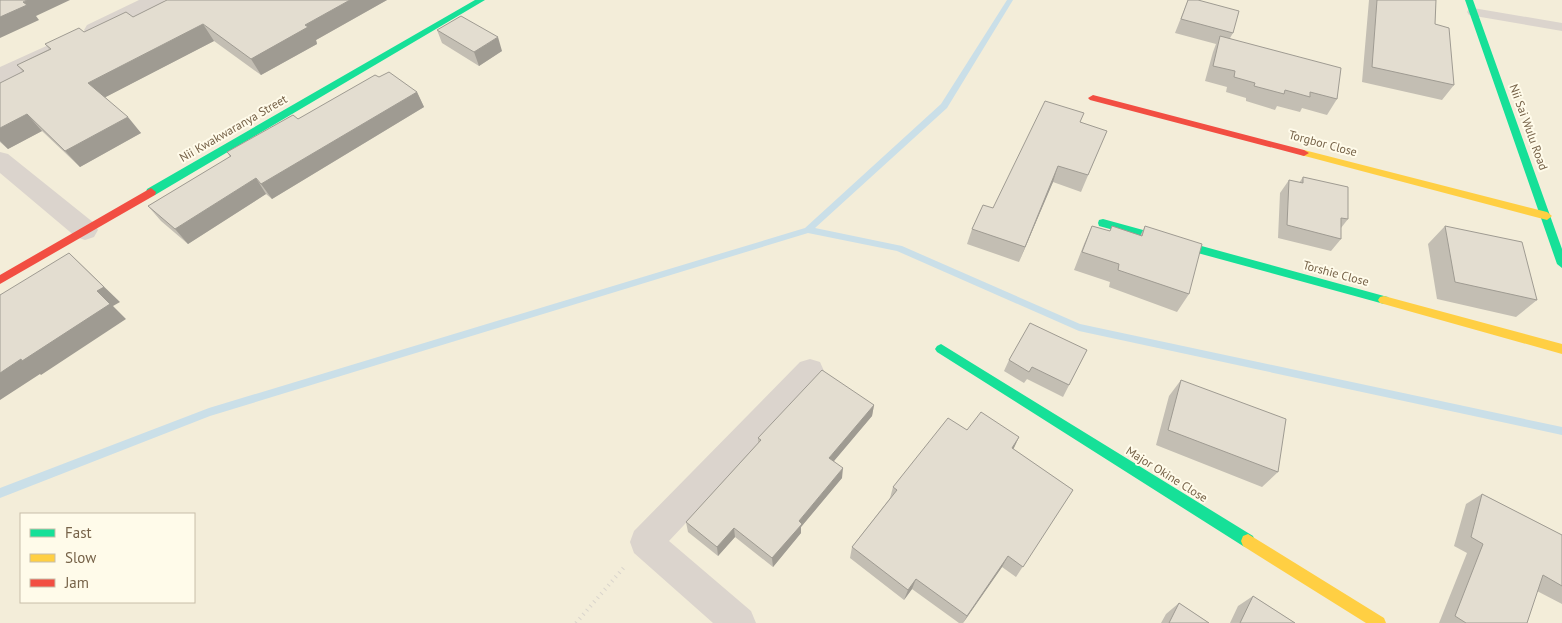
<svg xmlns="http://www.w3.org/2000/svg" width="1562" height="623" font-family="'PT Sans',sans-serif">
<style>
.residential{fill:#f3edd9;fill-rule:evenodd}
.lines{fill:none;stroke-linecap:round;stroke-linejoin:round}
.stream{fill:#cadfe8;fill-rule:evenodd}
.path{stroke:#d9d4cc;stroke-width:4;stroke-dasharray:1 4.5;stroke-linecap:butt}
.lane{fill:#dbd4cd;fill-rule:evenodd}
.street{fill:#dbd4cd;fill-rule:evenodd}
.fast{fill:#16e098;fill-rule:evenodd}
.slow{fill:#ffcf43;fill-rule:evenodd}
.jam{fill:#f24e42;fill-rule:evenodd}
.wall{fill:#c3beb3}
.shaded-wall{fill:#9f9b92}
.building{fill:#e3ddd0;stroke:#9f9b92}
.labels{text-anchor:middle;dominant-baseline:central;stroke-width:4;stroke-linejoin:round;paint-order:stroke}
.street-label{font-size:12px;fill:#766248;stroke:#fffbea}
</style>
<rect width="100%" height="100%" fill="#f7f4e9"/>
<path class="residential" d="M0,0H1562V623H0ZM21,514H194V602H21Z"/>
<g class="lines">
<path class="stream" d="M1007,0H1013L947,108L815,228L902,246L1080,324L1562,427V435L1079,331L897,251L808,233L210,416L0,498V488L209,408L805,228L941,104Z"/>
<path class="path" d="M576,623L626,565"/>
<path class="lane" d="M1473,8L1562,23V31L1469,15L1467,12L1469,9Z"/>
<path class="street" d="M139,0H165L162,4L101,35L94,36L87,35L84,30L87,25Z
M53,43L61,45L64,50L61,55L0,83V67Z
M0,152L8,154L94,223L98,230L94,237L85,240L76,237L0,173Z
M810,359L820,362L824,371L820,380L669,541L751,611L756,623H713L634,553L630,542L634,531L800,362Z"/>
<path class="fast" d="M475,0H485L155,195H147L146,192L147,189Z
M1465,0H1473L1562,249V268L1557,264Z
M1103,219L1384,296L1388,297L1390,300L1388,303L1384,304L1099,226L1098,223L1099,220Z
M941,344L1253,536L1255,541L1253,546L1248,548L1243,546L937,352L935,349L937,346Z"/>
<path class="slow" d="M1304,150L1547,212L1552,216L1547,220L1301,155L1299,153L1301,151Z
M1384,296L1562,344V354L1380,303L1378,300L1380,297Z
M1248,534L1384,618L1386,623H1366L1243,546L1241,541L1243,536Z"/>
<path class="jam" d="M1093,95L1304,150L1309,153L1304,156L1090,100L1088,98Z
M151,188L156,192L155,195L0,284V275Z"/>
</g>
<path class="wall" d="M167,0H387L316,40L317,44L261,75L214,41L105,97L141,133L80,167L42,131L8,149L0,142V83L23,72L17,65L49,49L45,44L133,17Z
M1188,0L1233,33L1230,38L1337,99L1327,115L1302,108L1300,112L1277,106L1275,110L1246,101V98L1226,92L1227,87L1205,81L1213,52L1216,44L1175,33Z
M1369,0H1436L1435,24L1454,85L1442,100L1362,82Z
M437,30L502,51L479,66L442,43Z
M379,77L417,92L424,107L272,199L266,194L188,244L161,221L148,206L230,157L227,152L298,119Z
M1080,122L1100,147L1081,192L1053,182L1019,262L967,244L972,229L993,208Z
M1303,177L1348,219L1341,228V239L1331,251L1278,238L1280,193L1289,180L1299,183Z
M1092,226L1110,231L1112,226L1140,236L1145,226L1189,294L1177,312L1109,287L1110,282L1074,270L1084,244Z
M1445,226L1537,300L1516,317L1437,299L1428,244Z
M1087,350L1063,397L1027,379L1024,383L1004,371L1009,360Z
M1181,380L1278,472L1262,487L1156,445L1169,396Z
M874,405L872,416L834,461L842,478L801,527V533L773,567L735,537L718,556L688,532L686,522L758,443V438Z
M1019,437L1013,449L1073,490L1016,577L1002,567L963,623H959L912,589L904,600L850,558L852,547L890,498L893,487Z
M1482,494L1562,535V604L1537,591L1527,623H1439L1467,553L1454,546L1466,504Z
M1253,596L1295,623H1230L1238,606Z
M1179,603L1209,623H1161L1166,614Z"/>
<path class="shaded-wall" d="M27,0H70L36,16L39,20L0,38V17Z
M350,0H387L316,40L317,44L261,75L251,59L305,25Z
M203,24L214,41L102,99L88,83Z
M498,37L502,51L479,66L474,52Z
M417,92L424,107L272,199L261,184Z
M27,114L42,131L8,149L0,141V128Z
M128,117L141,133L80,167L65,151Z
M1058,166L1053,182L1019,262L1025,247Z
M256,178L266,194L188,244L175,229Z
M69,253L120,302L113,306L126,319L41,375L40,374L0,400V373L97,291Z
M874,405L872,416L828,468L829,458Z
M1019,437L1013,450L1012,448Z
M843,468L842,478L801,527V533L773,567L772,558L799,521Z
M734,528L735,537L718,556L717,547Z
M1008,556L1002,567L963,623L967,616Z
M916,579L912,589L904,600L908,590Z"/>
<path class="building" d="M0,0H27L23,2L27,5L0,17Z
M167,0H350L305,25L308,27L251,59L203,24L88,83L128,117L65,151L27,114L0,128V83L24,71L17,65L51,49L45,44L79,28L84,32L126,12L133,17Z
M1188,0H1198L1239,11L1233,33L1181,19Z
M1377,0H1436L1435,24L1449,28L1454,85L1372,67Z
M461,16L498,37L474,52L437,30Z
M1220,36L1341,68L1337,99L1310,92V97L1285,90L1284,94L1254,86L1255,83L1234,77L1235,71L1213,66Z
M389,72L417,92L261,184L256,178L175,229L148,206L231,156L227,152L293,115L298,119L375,75L379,77Z
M1045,101L1084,113L1080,122L1107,131L1088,175L1058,166L1025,247L972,229L983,205L993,208Z
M1303,177L1348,187V219L1341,218V239L1287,225L1289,180L1303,183Z
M1092,226L1110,231L1112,226L1142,236L1145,226L1202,244L1189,294L1118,270L1119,264L1082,252Z
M1445,226L1522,242L1537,300L1455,282Z
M69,253L104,287L97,291L110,304L22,361L21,359L0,373V295Z
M1030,323L1087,350L1069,385L1032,367L1029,372L1009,360Z
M822,370L874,405L829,458L843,468L799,521L802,524L772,558L734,528L717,547L686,522L761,440L758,438Z
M1181,380L1286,419L1278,472L1168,430Z
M981,412L1019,437L1012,448L1073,490L1023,567L1008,556L967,616L916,579L908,590L852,547L897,490L893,487L948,418L967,430Z
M1482,494L1562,535V586L1543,575L1527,623H1466L1455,616L1483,544L1471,537Z
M1253,596L1295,623H1240Z
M1179,603L1209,623H1169Z"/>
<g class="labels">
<g class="street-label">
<text transform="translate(1529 127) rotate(70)">Nii Sai Wulu Road</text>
<text transform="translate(233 128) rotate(-30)">Nii Kwakwaranya Street</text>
<text transform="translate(1323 143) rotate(15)">Torgbor Close</text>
<text transform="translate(1336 273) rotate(15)">Torshie Close</text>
<text transform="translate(1167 474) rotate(32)">Major Okine Close</text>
</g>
</g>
<rect x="20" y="513" width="175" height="90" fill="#fffbea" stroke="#c8bea9"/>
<rect x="30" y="529" width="25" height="8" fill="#16e098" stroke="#c8bea9"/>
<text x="65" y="538" font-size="15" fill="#766248">Fast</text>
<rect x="30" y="554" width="25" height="8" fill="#ffcf43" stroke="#c8bea9"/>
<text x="65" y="563" font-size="15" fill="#766248">Slow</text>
<rect x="30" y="579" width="25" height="8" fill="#f24e42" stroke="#c8bea9"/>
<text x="65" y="588" font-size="15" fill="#766248">Jam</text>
</svg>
